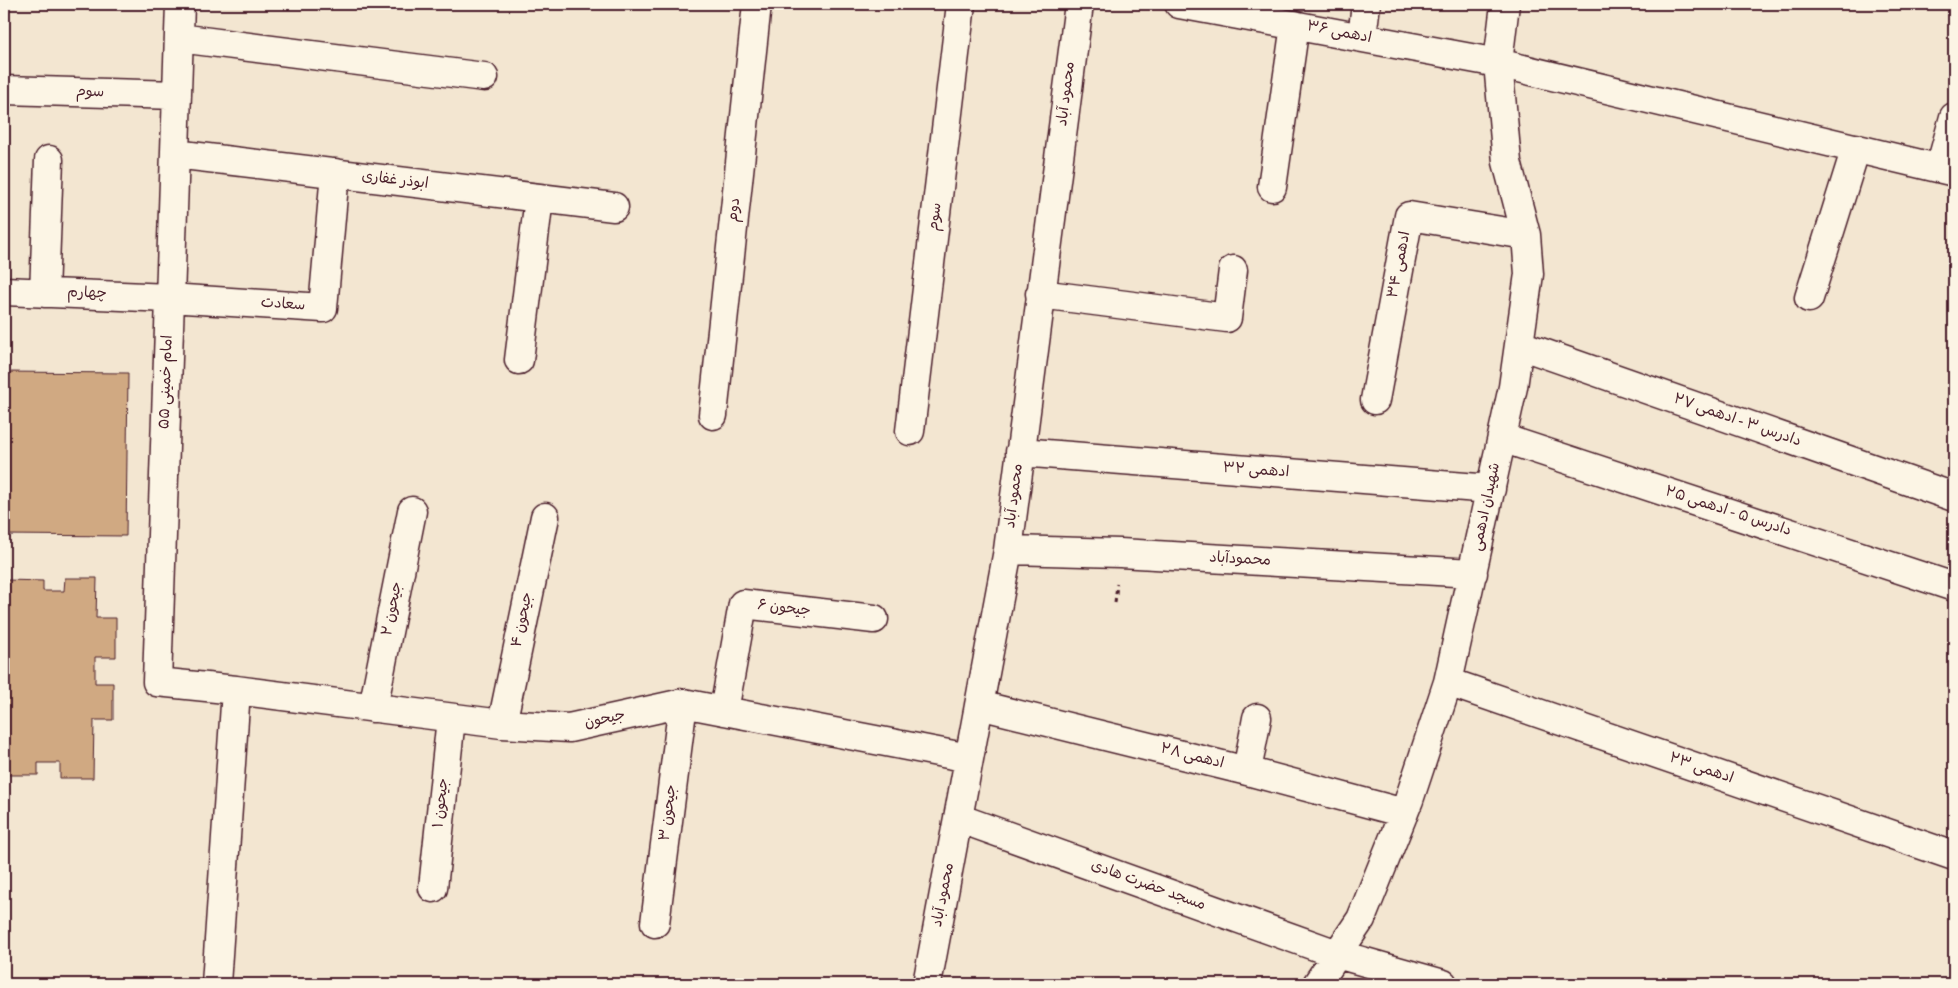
<svg xmlns="http://www.w3.org/2000/svg" width="1958" height="988" font-family="'Gochi Hand','Playpen Sans Arabic',sans-serif">
<style>
.building{fill:#d0a982;stroke:#4a1f2b}
.lines{fill:none;stroke-linecap:round;stroke-linejoin:round}
.minor-casing{stroke:#4a1f2b;stroke-width:31}
.path{stroke:#4a1f2b;stroke-width:3;stroke-dasharray:5 4;stroke-linecap:butt}
.minor{stroke:#fcf5e5;stroke-width:28}
.labels{text-anchor:middle;dominant-baseline:central;stroke-width:4.5;stroke-linejoin:round;paint-order:stroke}
.street-label{font-size:15px;fill:#4a1f2b;stroke:#fcf5e5}
</style>
<rect width="100%" height="100%" fill="#f3e6d1"/>
<filter id="ink" filterUnits="userSpaceOnUse"><feTurbulence type="fractalNoise" baseFrequency=".02" numOctaves="2"/><feDisplacementMap in="SourceGraphic" scale="10" xChannelSelector="R" yChannelSelector="G"/><feConvolveMatrix kernelMatrix="1 2 1 2 8 2 1 2 1" color-interpolation-filters="sRGB"/></filter>
<g filter="url(#ink)">
<path class="building" d="M4,372L128,373L126,536L4,535Z
M65,578H97L96,618H116V657H95V683H113V720H94L93,778H60V763H38V775H6L7,721H4V612H6L7,580L43,581V591H64Z"/>
<g class="lines">
<defs>
<path id="minor" d="M180,4L157,682L236,690L502,724L569,728L683,703L969,758
M1179,4L1498,63L1954,172
M1362,37L1366,4
M179,38L484,77
M4,90L177,95
M175,154L614,207
M1940,168L1954,117
M1272,187L1295,25
M4,291L169,298L323,308L335,173
M44,293L49,160
M1040,294L1227,318L1233,270
M1809,298L1856,148
M1520,345L1954,497
M519,360L539,198
M1375,400L1409,216L1526,235
M713,415L757,4
M910,431L961,4
M1502,438L1954,587
M1020,452L1491,489
M1008,550L1120,553L1473,573
M1448,682L1954,856
M979,705L1247,771L1404,813
M373,708L412,511
M724,711L743,604L874,619
M502,724L545,517
M1247,771L1257,718
M958,818L1337,954L1443,984
M433,888L451,718
M655,923L683,703
M216,984L236,690
M927,984L1008,550L1079,4
M1317,984L1361,919L1409,800L1448,682L1513,387L1529,274L1526,235L1507,162L1498,63L1505,4"/>
</defs>
<use href="#minor" class="minor-casing"/>
<path class="path" d="M1115,603L1117,584"/>
<use href="#minor" class="minor"/>
</g>
</g>
<g class="labels">
<g class="street-label">
<text transform="translate(1339 33) rotate(11)">ادهمی ۳۶</text>
<text transform="translate(90 93) rotate(2)">سوم</text>
<text transform="translate(1067 94) rotate(-83)">محمود آباد</text>
<text transform="translate(395 181) rotate(7)">ابوذر غفاری</text>
<text transform="translate(735 210) rotate(-84)">دوم</text>
<text transform="translate(936 217) rotate(-83)">سوم</text>
<text transform="translate(1400 265) rotate(-79)">ادهمی ۳۴</text>
<text transform="translate(87 294) rotate(2)">چهارم</text>
<text transform="translate(283 305) rotate(4)">سعادت</text>
<text transform="translate(167 382) rotate(-88)">امام خمینی ۵۵</text>
<text transform="translate(1737 421) rotate(19)">دادرس ۳ - ادهمی ۲۷</text>
<text transform="translate(1256 471) rotate(4)">ادهمی ۳۲</text>
<text transform="translate(1015 496) rotate(-83)">محمود آباد</text>
<text transform="translate(1487 507) rotate(-78)">شهیدان ادهمی</text>
<text transform="translate(1728 512) rotate(18)">دادرس ۵ - ادهمی ۲۵</text>
<text transform="translate(1240 560) rotate(3)">محمودآباد</text>
<text transform="translate(393 609) rotate(-79)">جیحون ۲</text>
<text transform="translate(784 609) rotate(7)">جیحون ۶</text>
<text transform="translate(523 620) rotate(-78)">جیحون ۴</text>
<text transform="translate(605 720) rotate(-12)">جیحون</text>
<text transform="translate(1192 757) rotate(14)">ادهمی ۲۸</text>
<text transform="translate(1701 769) rotate(19)">ادهمی ۲۳</text>
<text transform="translate(442 803) rotate(-84)">جیحون ۱</text>
<text transform="translate(669 813) rotate(-83)">جیحون ۳</text>
<text transform="translate(1148 886) rotate(20)">مسجد حضرت هادی</text>
<text transform="translate(944 895) rotate(-79)">محمود آباد</text>
</g>
</g>
<rect width="1958" height="988" fill="none" stroke="#fcf5e5" stroke-width="20"/>
<rect x="10" y="10" width="1938" height="968" fill="none" stroke="#4a1f2b" stroke-width="2" filter="url(#ink)"/>
</svg>
